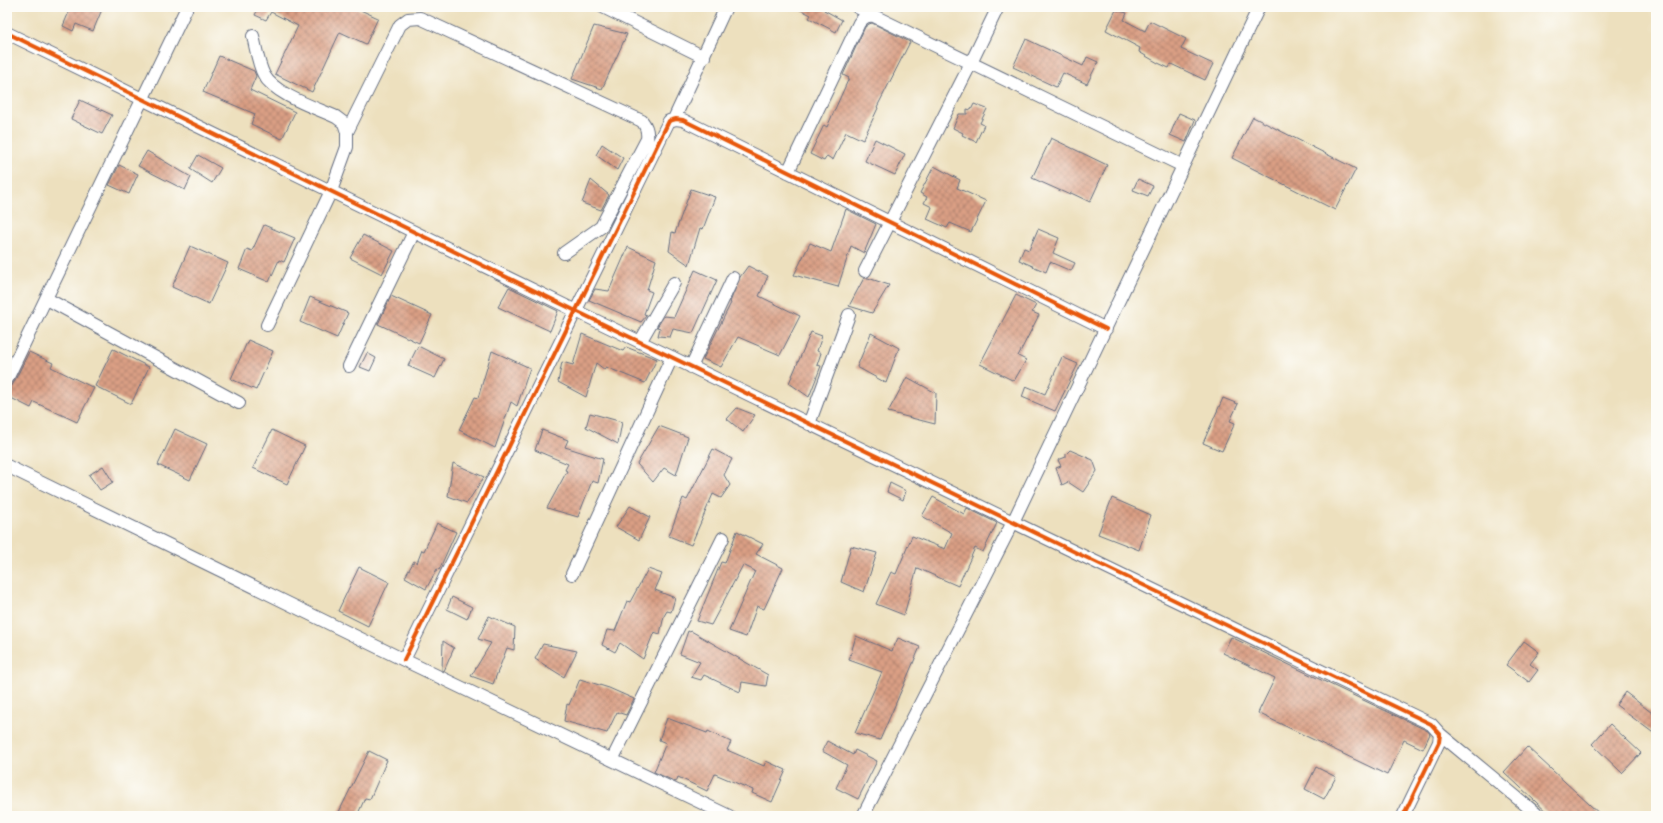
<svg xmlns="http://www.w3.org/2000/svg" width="1663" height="823" font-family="Kalam,sans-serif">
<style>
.building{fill:url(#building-cross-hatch)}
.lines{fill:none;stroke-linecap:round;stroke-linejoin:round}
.minor-casing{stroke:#646d80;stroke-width:14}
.minor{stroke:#fff;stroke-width:12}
.cycleway-casing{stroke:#fdfcf7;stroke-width:6}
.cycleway{stroke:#e8590c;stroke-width:4}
</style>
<defs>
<pattern id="building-cross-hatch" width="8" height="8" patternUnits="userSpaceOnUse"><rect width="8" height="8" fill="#da9f84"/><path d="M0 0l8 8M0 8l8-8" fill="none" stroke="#b0826f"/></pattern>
</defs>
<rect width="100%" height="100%" fill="#fdfcf7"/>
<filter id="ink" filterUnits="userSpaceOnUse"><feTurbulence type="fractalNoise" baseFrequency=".025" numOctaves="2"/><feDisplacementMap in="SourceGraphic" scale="8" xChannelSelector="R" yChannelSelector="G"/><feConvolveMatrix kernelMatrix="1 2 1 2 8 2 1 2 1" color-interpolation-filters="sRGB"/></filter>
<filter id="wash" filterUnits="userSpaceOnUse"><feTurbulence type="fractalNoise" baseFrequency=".012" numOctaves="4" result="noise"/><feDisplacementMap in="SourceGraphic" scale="16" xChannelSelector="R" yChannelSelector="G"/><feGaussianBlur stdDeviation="0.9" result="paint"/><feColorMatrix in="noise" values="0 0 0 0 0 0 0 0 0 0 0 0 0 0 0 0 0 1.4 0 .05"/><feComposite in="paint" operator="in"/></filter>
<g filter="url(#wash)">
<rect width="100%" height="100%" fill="#ede0be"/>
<g id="blocks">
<path class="building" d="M71,7H103L93,31L76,24L73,31L63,26Z
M259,7H354L378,18L366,44L340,32L312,92L275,74L298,26L271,12L266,20L255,15Z
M795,7H826L824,10L842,20L836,32L809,18L811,15Z
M1116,10L1127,13L1124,20L1145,31L1150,21L1186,39L1181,49L1213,64L1205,80L1171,64L1169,68L1158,63L1139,52L1140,48L1106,30Z
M872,23L910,42L877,107L878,108L863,140L846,132L833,160L827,156L824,161L810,154L824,125L827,127L849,78L843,75L865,27L869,24Z
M594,26L627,34L602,89L572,79Z
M1026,39L1083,66L1087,57L1098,62L1087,84L1063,73L1056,87L1013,67Z
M219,56L254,71L256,76L250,90L295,112L282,139L251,124L255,114L203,92Z
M80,100L112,115L102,134L71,119Z
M974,104L987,109L980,123L984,125L976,142L962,135L963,133L953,128L959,114H967V109L971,110Z
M1179,113L1195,120L1186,142L1170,135Z
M1253,117L1356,169L1335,210L1232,158Z
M1051,138L1107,165L1090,202L1071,193L1070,195L1032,178Z
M875,139L905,154L895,175L865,161Z
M602,144L623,158L617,170L596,155Z
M147,151L191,177L185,190L138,166Z
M198,155L221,168L212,183L190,169Z
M119,165L138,174L129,194L109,185Z
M934,166L960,180L957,188L986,201L971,232L950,223L947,228L927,219L932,207L924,203L927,197L920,193Z
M1138,179L1153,186L1148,196L1133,190Z
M591,180L609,195L601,210L582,203Z
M691,189L715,197L703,229L700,228L689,265L669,251L672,232L675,233Z
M846,209L876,224L864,253L851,246L838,287L794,275L810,243L831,252Z
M264,225L295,238L284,262L279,260L269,282L239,269L247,249L252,251Z
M1038,229L1059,238L1053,253L1075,263L1071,271L1050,262L1046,272L1019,260L1024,248L1029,250Z
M363,235L394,251L382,274L350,258Z
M190,246L228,263L209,304L172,287Z
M628,247L656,260L647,290L652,292L644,314L647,315L641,322L589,300L595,289L609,291Z
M748,266L768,276L759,296L800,316L780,355L738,337L721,367L703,359L731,303L730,302L740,277Z
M695,270L717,280L693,333L673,329L670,337L658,336L660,328L657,327L664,316L674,317Z
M864,278H868L889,285L872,313L849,306Z
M509,287L558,311L550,331L498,307Z
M1016,295L1036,305L1032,312L1039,315L1018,356L1026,360L1014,381L980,364Z
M391,296L432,315L419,343L378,324Z
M310,297L348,313L337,338L300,322Z
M811,332L822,336L817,351L821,353L817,365L821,366L809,397L789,383Z
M871,333L899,348L886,383L857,367Z
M582,334L623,351L626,347L657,359L645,383L606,367L605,370L596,363L586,397L558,382L562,362L573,365Z
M248,340L273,351L256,390L231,379Z
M418,346L444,359L435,378L408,366Z
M113,349L149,367L131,404L95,386Z
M492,351L530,368L517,406L511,402L495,448L459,430L475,397L478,398Z
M29,352L53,363L51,367L94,388L77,422L34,402L31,408L7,396Z
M367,353L376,358L370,371L360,367Z
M1062,357L1078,364L1055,411L1022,397L1026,386L1045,394Z
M907,377L936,393L935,424L888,412Z
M1223,398L1238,404L1230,421L1235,423L1222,451L1203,443Z
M737,408L755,415L743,432L727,419Z
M590,413L622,422L618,444L586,427Z
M659,426L688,437L676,475L664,468L653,482L637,464Z
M175,429L207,444L190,480L158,465Z
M272,430L305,446L287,484L253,468Z
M542,430L568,440L565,447L603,459L598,483L592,481L578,517L547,508L567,471L565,470L568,464L535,450Z
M713,449L732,459L724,475L730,485L721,498L713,494L691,545L669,536L683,498L687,500Z
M1070,450L1093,460L1097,471L1083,492L1068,482L1062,485L1056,468L1061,466L1058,460L1066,457V454Z
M453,463L484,477L467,503L448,496Z
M103,466L113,482L100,490L89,475Z
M890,483L906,491L903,500L887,492Z
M933,497L964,514L967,508L997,523L983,552L975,548L958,586L917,568L904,615L876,604L891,572L896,574L912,536L945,549L952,533L922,516Z
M1112,498L1151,515L1139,550L1098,534Z
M630,506L650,517L639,540L616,527Z
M437,523L456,532L439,570L437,569L426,589L405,577L414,561L417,563L422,550L424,551Z
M737,531L763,544L756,554L783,568L764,609L757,606L746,637L729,631L755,571L743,565L711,625L697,621L721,562L725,563Z
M851,546L877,553L864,592L841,582Z
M359,567L389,582L368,626L338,611Z
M648,569L662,574L655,590L675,598L671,612L667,611L664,616L660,634L654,632L643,659L620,643L615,652L602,645L607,630L615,631L627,601L630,602Z
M452,597L472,607L467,619L447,609Z
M489,616L515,627L514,650L507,648L493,684L471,676L491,643L478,639Z
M688,631L690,632L691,631L768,675L766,686L742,682L740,692L704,675L701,680L691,677L700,662L680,654Z
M856,636L892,651L898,638L920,647L880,740L855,733L882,672L849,660Z
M1231,637L1428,731L1430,734L1423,749L1404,740L1387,775L1258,713L1275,678L1223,653Z
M443,641L454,648L444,671L442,670Z
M1524,641L1539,652L1530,664L1538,670L1529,682L1506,665Z
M543,644L577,651L564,677L535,659Z
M580,679L609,688L634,699L626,715L617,712L607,733L564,721L567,704L569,705Z
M1625,692L1656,716V735L1616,705Z
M667,718L707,733L708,731L731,742L727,750L764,766L766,761L786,770L772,802L752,793L753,790L715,774L707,791L678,777L676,782L654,772L666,743L659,740Z
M1610,724L1641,753L1622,773L1592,744Z
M827,741L853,755L855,750L877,761L858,799L836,788L847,765L822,751Z
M1527,747L1602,816H1551L1504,772Z
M369,751L387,760L370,799L365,798L357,816H337Z
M1316,767L1336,777L1324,799L1305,789Z"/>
</g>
</g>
<g filter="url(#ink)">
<use href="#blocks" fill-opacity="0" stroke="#646d80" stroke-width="1"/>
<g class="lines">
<defs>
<path id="minor" d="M603,7L704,57
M857,7L874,16
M7,33L576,311L1431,724L1440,734L1439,742L1403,816
M253,36C256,48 258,64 264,75C274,94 316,108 336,117L344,123L347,132V147L331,191L267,325
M674,119L726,7
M347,132L400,25L408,19L420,18L642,121C647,127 648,132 647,139L601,227L564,253
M788,172L859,23C864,17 867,15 874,16L1183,166
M865,271L971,63L998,7
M47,299L239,403
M640,342L674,283
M349,366L414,232
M691,367L733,278
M7,379L187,7
M809,424L849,315
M7,466L404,660L729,816
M572,574L672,357
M404,660L669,121L676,119L683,120L1106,329
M1440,734L1539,816
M612,760L723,538
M863,816L1013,522L1259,7"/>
</defs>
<use href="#minor" class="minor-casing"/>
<use href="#minor" class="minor"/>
<defs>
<path id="cycleway" d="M7,33L576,311L1431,724L1440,734L1439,742L1403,816
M404,660L669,121L676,119L683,120L1106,329"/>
</defs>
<use href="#cycleway" class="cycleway-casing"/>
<use href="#cycleway" class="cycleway"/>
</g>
</g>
<rect width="1663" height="823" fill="none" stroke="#fdfcf7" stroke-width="24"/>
</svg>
